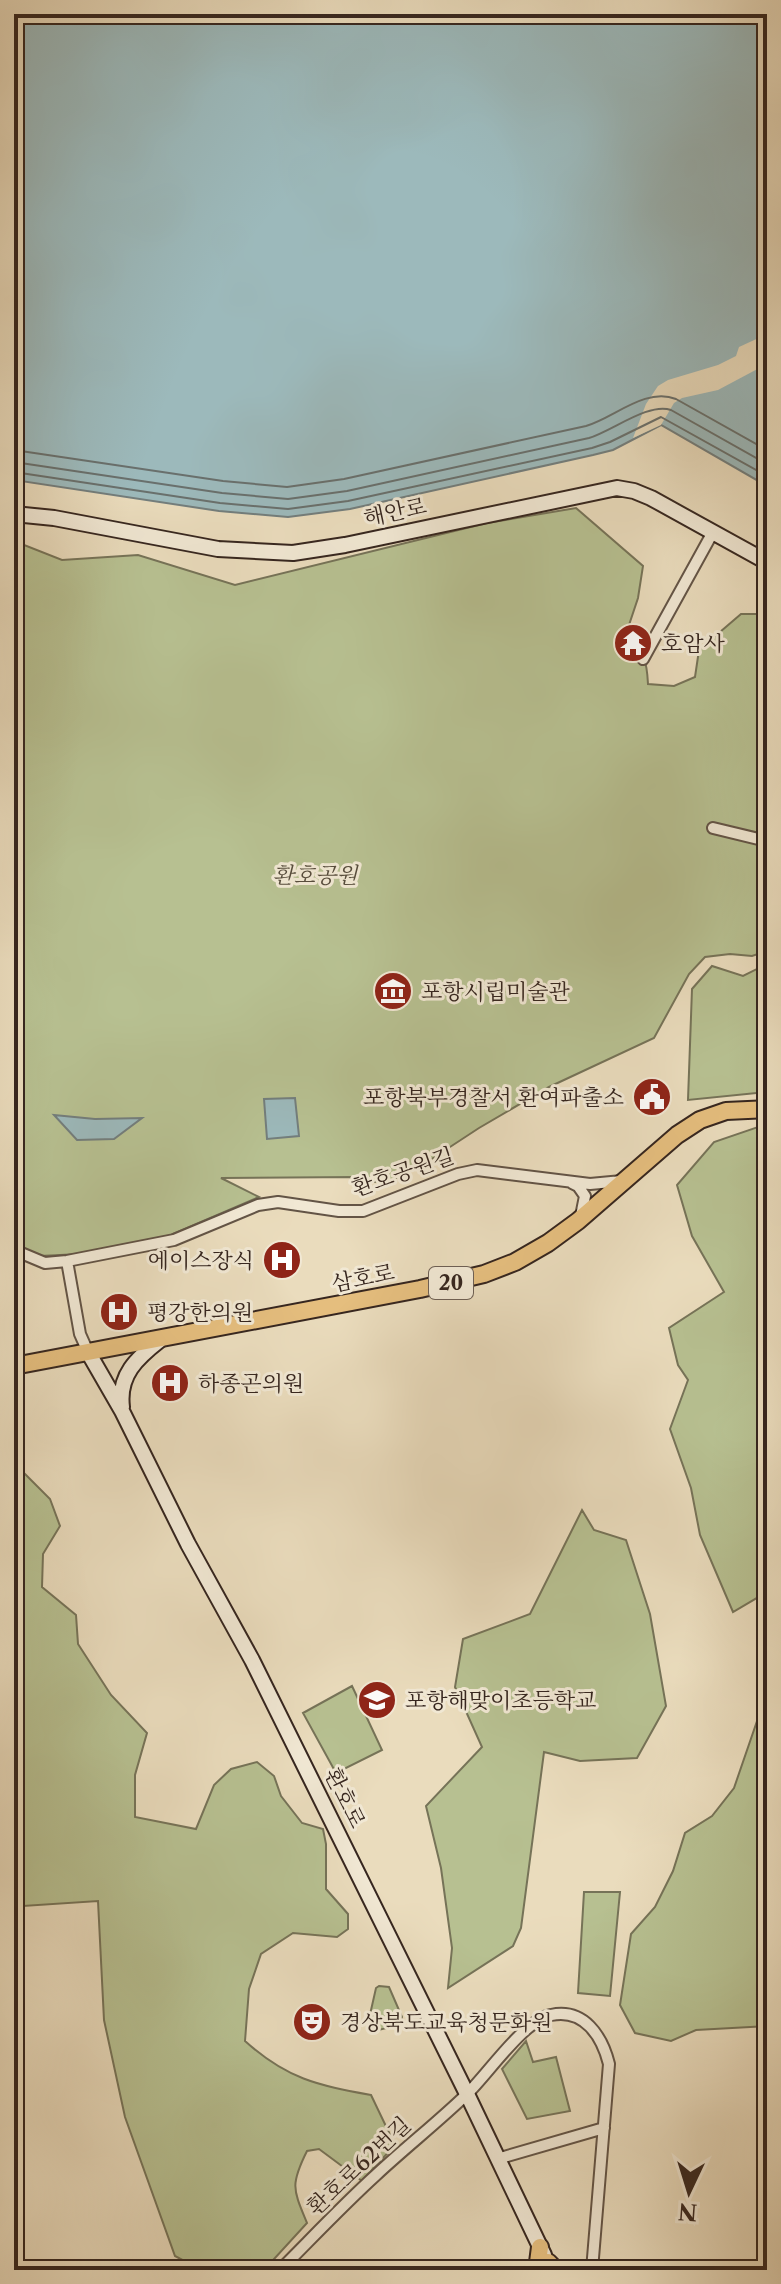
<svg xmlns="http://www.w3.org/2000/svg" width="781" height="2284" font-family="'Libre Caslon Text','Noto Serif KR',serif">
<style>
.green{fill:#b7c091;stroke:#767358;stroke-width:2}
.water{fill:#9cb9bb;stroke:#737e7d;stroke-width:2}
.pier{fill:#eadcbd}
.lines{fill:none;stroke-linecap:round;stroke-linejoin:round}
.shore{stroke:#69706d;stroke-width:2}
.street-casing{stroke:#635446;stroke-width:14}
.secondary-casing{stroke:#36261f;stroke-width:18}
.primary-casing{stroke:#36261f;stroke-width:20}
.street{stroke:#f1e8d4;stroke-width:10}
.secondary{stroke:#f1e8d4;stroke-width:14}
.primary{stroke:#e5be7e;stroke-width:16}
.labels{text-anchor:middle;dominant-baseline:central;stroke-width:6;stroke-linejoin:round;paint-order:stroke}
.shield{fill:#f1e8d4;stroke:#6e6055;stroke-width:2}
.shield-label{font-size:20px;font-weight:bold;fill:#36261f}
.street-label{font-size:22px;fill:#36261f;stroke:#f1e8d4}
.poi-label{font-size:22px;fill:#36261f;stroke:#f1e8d4;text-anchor:start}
.park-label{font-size:22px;font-style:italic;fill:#564c3c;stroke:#f1e8d4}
</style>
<rect width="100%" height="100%" fill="#eadcbd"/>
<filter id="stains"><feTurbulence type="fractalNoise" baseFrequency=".0025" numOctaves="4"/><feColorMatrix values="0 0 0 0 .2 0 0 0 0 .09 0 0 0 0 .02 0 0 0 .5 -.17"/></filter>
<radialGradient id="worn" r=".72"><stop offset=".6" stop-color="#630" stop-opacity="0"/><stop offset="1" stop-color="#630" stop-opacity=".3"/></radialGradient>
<path class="green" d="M576,508L643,566L638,598L627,631C643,648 647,661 648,684L674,686L695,677L699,650L741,614H767V951L752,956L730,954L705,957L689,974L654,1038L549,1087L479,1128L421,1166L392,1180L374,1182L357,1177L221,1178L259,1197L166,1237L80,1254L40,1256L14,1244V541L62,560L138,555L235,585L487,523Z
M767,964V1092L688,1100L692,989L712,966L743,976Z
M767,1124V1592L733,1612L700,1535L691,1488L670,1429L688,1380L678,1365L669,1328L724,1292L692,1236L677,1185L714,1142Z
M14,1425L23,1472L50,1499L60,1526L43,1554L42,1587L76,1615L78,1644L111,1695L147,1733L135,1775V1817L196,1829L214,1785L231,1769L257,1762L274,1776L281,1796L302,1823L323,1829L326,1844V1889L348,1914V1929L337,1937L293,1933L261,1954L249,1989L245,2041C287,2079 317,2085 371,2095L395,2145L362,2181L319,2149L307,2151C290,2185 293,2189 307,2223L264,2270H201L175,2256L125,2117L104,2020L98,1901L23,1906L18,1885L14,1880Z
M582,1510L594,1530L626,1540L650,1614L666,1706L637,1758L580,1761L544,1752L521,1928L513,1946L448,1988L452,1948L441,1868L426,1806L482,1747L455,1687L463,1639L530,1614Z
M352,1686L382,1750L336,1773L303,1713Z
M767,1692V2026L696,2030L671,2041L635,2033L620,2005L631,1934L655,1907L673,1871L685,1833L712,1816L734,1788Z
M584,1892H620L610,1996L578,1993Z
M379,1986L389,1987L402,2017L398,2025L379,2030L369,2019L376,1988Z
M526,2041L533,2062L556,2057L570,2111L527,2119L502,2069Z"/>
<path class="water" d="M14,14H767V486L661,425L613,450L593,455L350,509L288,517L219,511L14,480Z
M295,1098L299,1136L267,1139L264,1099Z
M54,1115L95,1119L142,1118L114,1139L77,1140Z"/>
<path class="pier" d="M767,334V364L718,390L682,398L674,403L661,425L633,438L646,404L658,386L668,380L718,365L736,356L739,347Z"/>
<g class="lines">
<path class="shore" d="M14,450L223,481L287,487L344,479L586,426C614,418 645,387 676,399L767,450
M14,462L222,493L288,499L347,491L589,438C612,431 649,402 671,410L767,464
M14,472L220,503L288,509L348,501L592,448L610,442L661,417L767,476"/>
<defs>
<path id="street" d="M643,659L713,532
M713,828L767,841
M572,1183L578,1186L585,1196L581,1216
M14,1250L45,1263L67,1261L174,1240L258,1205L278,1202L339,1211H363L458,1174L477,1170L590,1184L622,1181
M67,1261L80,1334L88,1352
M497,2159L604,2128
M280,2270C312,2238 343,2205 376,2175C406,2147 438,2122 467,2094C488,2074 524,2020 551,2015C584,2008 602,2036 609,2064L592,2270"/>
<path id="secondary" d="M14,514L54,518L218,549L293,553L345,545L617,488L634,491L651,498L767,562
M88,1352L122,1411L188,1544L252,1660L467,2094L544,2255
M122,1407C118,1375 137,1358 160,1340"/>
<path id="primary" d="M14,1366L420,1289L484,1274L515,1262L548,1243L578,1221L677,1135L700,1120L726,1111L767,1109
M548,2262L556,2270
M537,2270L540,2247"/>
</defs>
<use href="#street" class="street-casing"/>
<use href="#secondary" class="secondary-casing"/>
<use href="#primary" class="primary-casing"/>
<use href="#street" class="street"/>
<use href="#secondary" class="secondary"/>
<use href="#primary" class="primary"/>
</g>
<defs>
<symbol id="temple-disc" viewBox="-11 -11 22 22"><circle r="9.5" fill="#8f2418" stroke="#f1e8d4"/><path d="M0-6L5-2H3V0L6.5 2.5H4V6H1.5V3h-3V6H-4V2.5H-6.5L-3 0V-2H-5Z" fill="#fff"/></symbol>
<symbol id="museum-disc" viewBox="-11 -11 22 22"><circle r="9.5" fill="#8f2418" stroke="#f1e8d4"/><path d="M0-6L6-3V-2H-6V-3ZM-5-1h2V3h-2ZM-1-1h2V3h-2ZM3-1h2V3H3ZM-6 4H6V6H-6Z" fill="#fff"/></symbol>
<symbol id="civic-disc" viewBox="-11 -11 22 22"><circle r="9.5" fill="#8f2418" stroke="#f1e8d4"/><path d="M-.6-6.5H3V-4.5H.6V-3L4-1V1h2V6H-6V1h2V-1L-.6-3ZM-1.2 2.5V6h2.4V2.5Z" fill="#fff"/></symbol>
<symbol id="hospital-disc" viewBox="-11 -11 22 22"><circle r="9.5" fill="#8f2418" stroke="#f1e8d4"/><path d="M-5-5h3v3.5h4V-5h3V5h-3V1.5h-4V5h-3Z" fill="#fff"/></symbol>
<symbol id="school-disc" viewBox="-11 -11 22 22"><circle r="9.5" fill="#8f2418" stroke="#f1e8d4"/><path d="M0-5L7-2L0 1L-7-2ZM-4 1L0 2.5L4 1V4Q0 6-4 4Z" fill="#fff"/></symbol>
<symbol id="theatre-disc" viewBox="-11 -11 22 22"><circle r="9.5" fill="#8f2418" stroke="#f1e8d4"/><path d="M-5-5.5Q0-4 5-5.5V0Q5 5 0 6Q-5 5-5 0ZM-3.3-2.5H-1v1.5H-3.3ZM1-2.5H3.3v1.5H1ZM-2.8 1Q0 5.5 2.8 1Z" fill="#fff"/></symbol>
</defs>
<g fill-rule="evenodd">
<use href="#temple-disc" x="611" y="621" width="44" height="44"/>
<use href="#museum-disc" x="371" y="969" width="44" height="44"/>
<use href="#civic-disc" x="630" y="1075" width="44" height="44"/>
<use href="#hospital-disc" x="260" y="1238" width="44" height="44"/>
<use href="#hospital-disc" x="97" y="1290" width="44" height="44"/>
<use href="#hospital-disc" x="148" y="1361" width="44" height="44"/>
<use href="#school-disc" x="355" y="1678" width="44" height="44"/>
<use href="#theatre-disc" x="290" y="2000" width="44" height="44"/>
</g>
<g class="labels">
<rect class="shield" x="429" y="1267" width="44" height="32" rx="6"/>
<g class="shield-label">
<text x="451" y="1283">20</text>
</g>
<g class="street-label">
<text transform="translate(395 512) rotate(-12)">해안로</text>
<text transform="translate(403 1172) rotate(-19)">환호공원길</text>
<text transform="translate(363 1278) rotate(-11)">삼호로</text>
<text transform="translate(345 1798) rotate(64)">환호로</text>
<text transform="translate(359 2166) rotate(-43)">환호로62번길</text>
</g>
<g class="poi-label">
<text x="661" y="643">호암사</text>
<text x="421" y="991">포항시립미술관</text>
<text x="624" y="1097" text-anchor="end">포항북부경찰서 환여파출소</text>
<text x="254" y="1260" text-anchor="end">에이스장식</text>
<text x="147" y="1312">평강한의원</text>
<text x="198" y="1383">하종곤의원</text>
<text x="405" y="1700">포항해맞이초등학교</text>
<text x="340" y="2022">경상북도교육청문화원</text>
</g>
<g class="park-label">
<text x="315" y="875">환호공원</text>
</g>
</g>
<rect width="781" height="2284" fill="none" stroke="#eadcbd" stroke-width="48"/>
<rect x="16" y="16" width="749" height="2252" fill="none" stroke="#36261f" stroke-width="4"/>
<rect x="24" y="24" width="733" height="2236" fill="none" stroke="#36261f" stroke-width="2"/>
<g transform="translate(689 2192) rotate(184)" stroke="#f1e8d4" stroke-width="6" paint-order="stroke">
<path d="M0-6L14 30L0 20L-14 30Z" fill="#36261f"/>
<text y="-12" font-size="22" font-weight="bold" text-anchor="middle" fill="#36261f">N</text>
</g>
<rect width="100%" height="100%" filter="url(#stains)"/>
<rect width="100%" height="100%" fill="url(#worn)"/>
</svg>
